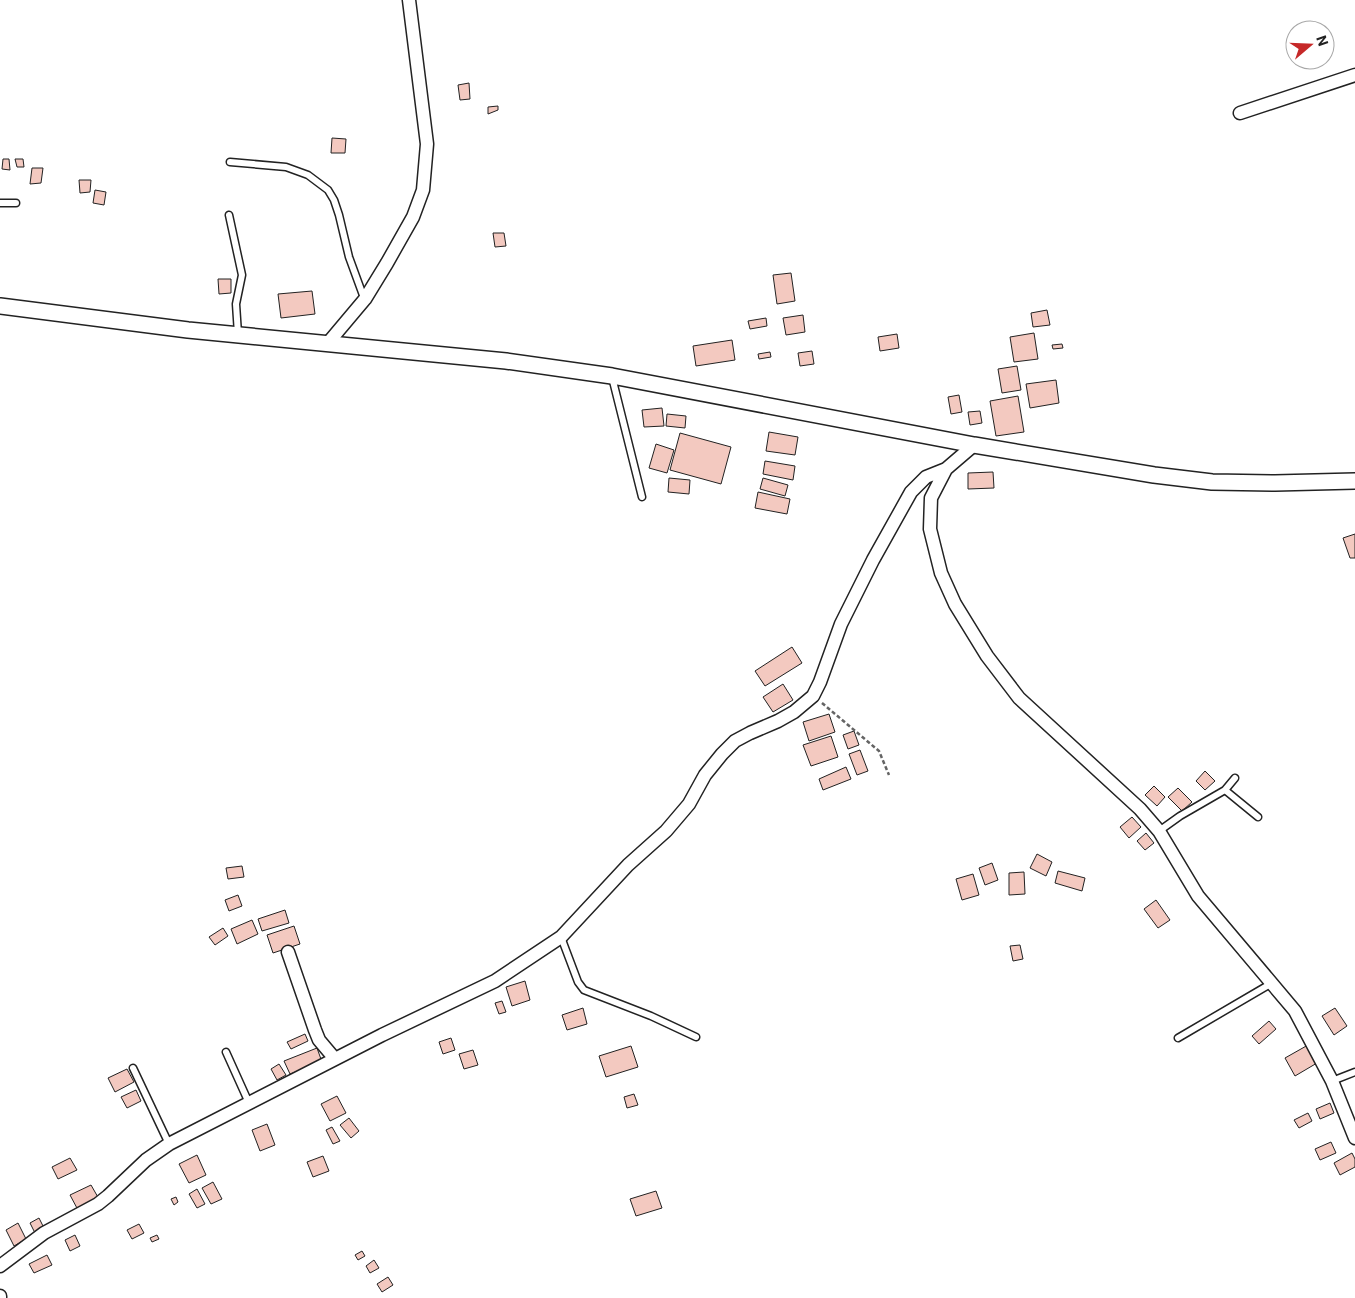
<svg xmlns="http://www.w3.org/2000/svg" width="1355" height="1298" font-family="Roboto,sans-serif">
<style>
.building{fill:#f3c9c0;stroke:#222}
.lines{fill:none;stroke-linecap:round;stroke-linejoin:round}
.service-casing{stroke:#222;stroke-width:9}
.minor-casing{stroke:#222;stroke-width:15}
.tertiary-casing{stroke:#222;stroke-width:18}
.path{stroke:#646464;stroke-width:2.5;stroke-dasharray:4 2.5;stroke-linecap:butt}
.service{stroke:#fff;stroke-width:6}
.minor{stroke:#fff;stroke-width:12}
.tertiary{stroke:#fff;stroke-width:15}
</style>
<rect width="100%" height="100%" fill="#fff"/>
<path class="building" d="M469,83L470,99L460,100L458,85Z
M498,106V110L488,114V107Z
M332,138L346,139L345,153H331Z
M3,159H9L10,170L2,169Z
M15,159H23L24,167H17Z
M32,168H43L41,183L30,184Z
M79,180H91L90,192L80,193Z
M95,190L106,192L104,205L93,203Z
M493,233H504L506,246L495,247Z
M791,273L795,301L777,304L773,275Z
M218,279H231V293L219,294Z
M312,291L315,314L281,318L278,294Z
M1047,310L1050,325L1033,327L1031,313Z
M803,315L805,332L786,335L783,318Z
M766,318L767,326L750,329L748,321Z
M1034,333L1038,359L1014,362L1010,337Z
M897,334L899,348L880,351L878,337Z
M732,340L735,360L696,366L693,346Z
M1062,344L1063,348L1053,349L1052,345Z
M812,351L814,364L800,366L798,353Z
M770,352L771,357L759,359L758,354Z
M1017,366L1021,390L1002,393L998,369Z
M1056,380L1059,403L1030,408L1026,384Z
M959,395L962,412L951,414L948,397Z
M1018,396L1024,432L996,436L990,401Z
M662,408L664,426L644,427L642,410Z
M980,411L982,423L970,425L968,412Z
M667,414L686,416L685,428L666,426Z
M769,432L798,437L795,455L766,451Z
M680,433L731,447L721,484L670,470Z
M656,444L674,450L667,473L649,468Z
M765,461L795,466L793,480L763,474Z
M993,472L994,488L968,489V473Z
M669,478L690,480L689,494L668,492Z
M763,478L788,485L785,496L760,489Z
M758,492L790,499L787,514L755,508Z
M1355,534V558H1350L1343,538Z
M792,647L802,663L765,686L755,671Z
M783,684L793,700L773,712L763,697Z
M829,714L835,732L809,741L803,722Z
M854,731L859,745L848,749L843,735Z
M831,736L838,757L811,766L803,745Z
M860,750L868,771L857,775L849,754Z
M846,767L851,779L823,790L819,779Z
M1205,771L1215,781L1205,790L1196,781Z
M1154,786L1165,797L1157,806L1145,795Z
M1178,788L1192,802L1182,811L1168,797Z
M1132,817L1141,827L1129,838L1120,827Z
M1146,833L1154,843L1145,850L1137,841Z
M1037,854L1052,862L1046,876L1030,868Z
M992,863L998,880L985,885L979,868Z
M242,866L244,877L228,879L226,868Z
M1058,871L1085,878L1082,891L1055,883Z
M1024,872L1025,894L1009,895V873Z
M973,874L979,895L962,900L956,879Z
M238,895L242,906L229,911L225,900Z
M1156,900L1170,920L1158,928L1144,909Z
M285,910L289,923L262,931L258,919Z
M252,920L258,934L237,944L231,929Z
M294,926L300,944L273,953L267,935Z
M223,928L228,936L215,945L209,937Z
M1020,945L1023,959L1013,961L1010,946Z
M525,981L530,1000L512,1006L506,987Z
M502,1001L506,1012L499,1014L495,1003Z
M583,1008L587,1024L567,1030L562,1015Z
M1335,1008L1347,1026L1334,1035L1322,1016Z
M1269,1021L1276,1029L1259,1044L1252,1036Z
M305,1034L308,1041L291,1049L287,1042Z
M451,1038L455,1050L443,1054L439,1042Z
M1308,1045L1317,1063L1295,1076L1285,1058Z
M631,1046L638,1067L606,1077L599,1056Z
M317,1048L322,1062L290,1074L284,1061Z
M473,1050L478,1065L464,1069L459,1054Z
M279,1064L286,1075L277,1080L271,1069Z
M127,1069L134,1082L115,1092L108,1078Z
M136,1090L141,1101L127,1108L121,1097Z
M634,1094L638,1105L627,1108L624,1097Z
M337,1096L346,1113L330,1121L321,1104Z
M1330,1103L1334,1113L1320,1119L1316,1109Z
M1308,1113L1312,1121L1299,1128L1294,1120Z
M349,1118L359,1131L351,1138L340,1125Z
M267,1124L275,1145L260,1151L252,1130Z
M332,1127L340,1141L333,1144L326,1130Z
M1331,1142L1336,1153L1320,1160L1315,1149Z
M1352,1153L1355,1159V1167L1340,1175L1334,1163Z
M197,1155L206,1175L189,1183L179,1164Z
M323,1156L329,1171L313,1177L307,1162Z
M70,1158L77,1170L58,1179L52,1167Z
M213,1182L222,1199L211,1204L202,1188Z
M91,1185L99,1199L78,1210L70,1195Z
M197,1189L205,1204L197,1208L189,1194Z
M656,1191L662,1208L636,1216L630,1199Z
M176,1197L178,1202L174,1205L171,1199Z
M39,1218L45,1230L36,1235L30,1223Z
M18,1223L26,1239L14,1246L6,1230Z
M139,1224L144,1233L132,1239L127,1230Z
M75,1235L80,1246L70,1251L65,1240Z
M157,1235L159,1239L152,1242L150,1238Z
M362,1251L365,1256L358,1260L355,1255Z
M47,1255L52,1265L34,1273L29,1264Z
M374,1260L379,1268L370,1273L366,1266Z
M388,1277L393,1285L382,1292L377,1284Z"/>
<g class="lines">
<defs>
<path id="service" d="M230,162L286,167L308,175L328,190L334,200L339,215L349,257L364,298
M0,203H16
M229,215L242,275L236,304L238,334
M612,377L642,497
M1225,790L1258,817
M1159,831L1180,816L1225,790L1235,778
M561,937L578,982L584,990L651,1016L696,1037
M1178,1038L1272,983
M226,1052L249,1103
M133,1068L169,1144
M1332,1081L1355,1072"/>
<path id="minor" d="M1240,113L1355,75
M328,343L365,299L387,263L413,217L423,190L427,144L409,0
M946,469L931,498L930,529L941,573L955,604L987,656L1019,698L1140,809L1159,831L1198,896L1295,1011L1332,1081L1355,1138
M288,952L315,1030L319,1040L335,1059
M0,1266L44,1233L98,1204L108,1196L146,1160L169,1144L382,1035L495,981L561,937L628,865L666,831L689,804L705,775L722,754L735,741L750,733L778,721L794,712L813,696L820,682L841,624L873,560L911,492L926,477L946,469L974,445
M0,1296V1298"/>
<path id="tertiary" d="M0,306L188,330L506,361L612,376L974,445L1154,475L1212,482L1275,483L1355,481"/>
</defs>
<use href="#service" class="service-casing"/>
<use href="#minor" class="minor-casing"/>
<use href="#tertiary" class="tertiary-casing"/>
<path class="path" d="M822,703L879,751L889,775"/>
<use href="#service" class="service"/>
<use href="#minor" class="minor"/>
<use href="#tertiary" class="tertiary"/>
</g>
<g transform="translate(1310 45) rotate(71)"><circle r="24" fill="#ffffff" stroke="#a7a7a7"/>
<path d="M0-4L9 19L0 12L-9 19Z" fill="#c62828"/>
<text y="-8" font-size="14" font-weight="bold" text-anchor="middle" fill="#222222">N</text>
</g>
</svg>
